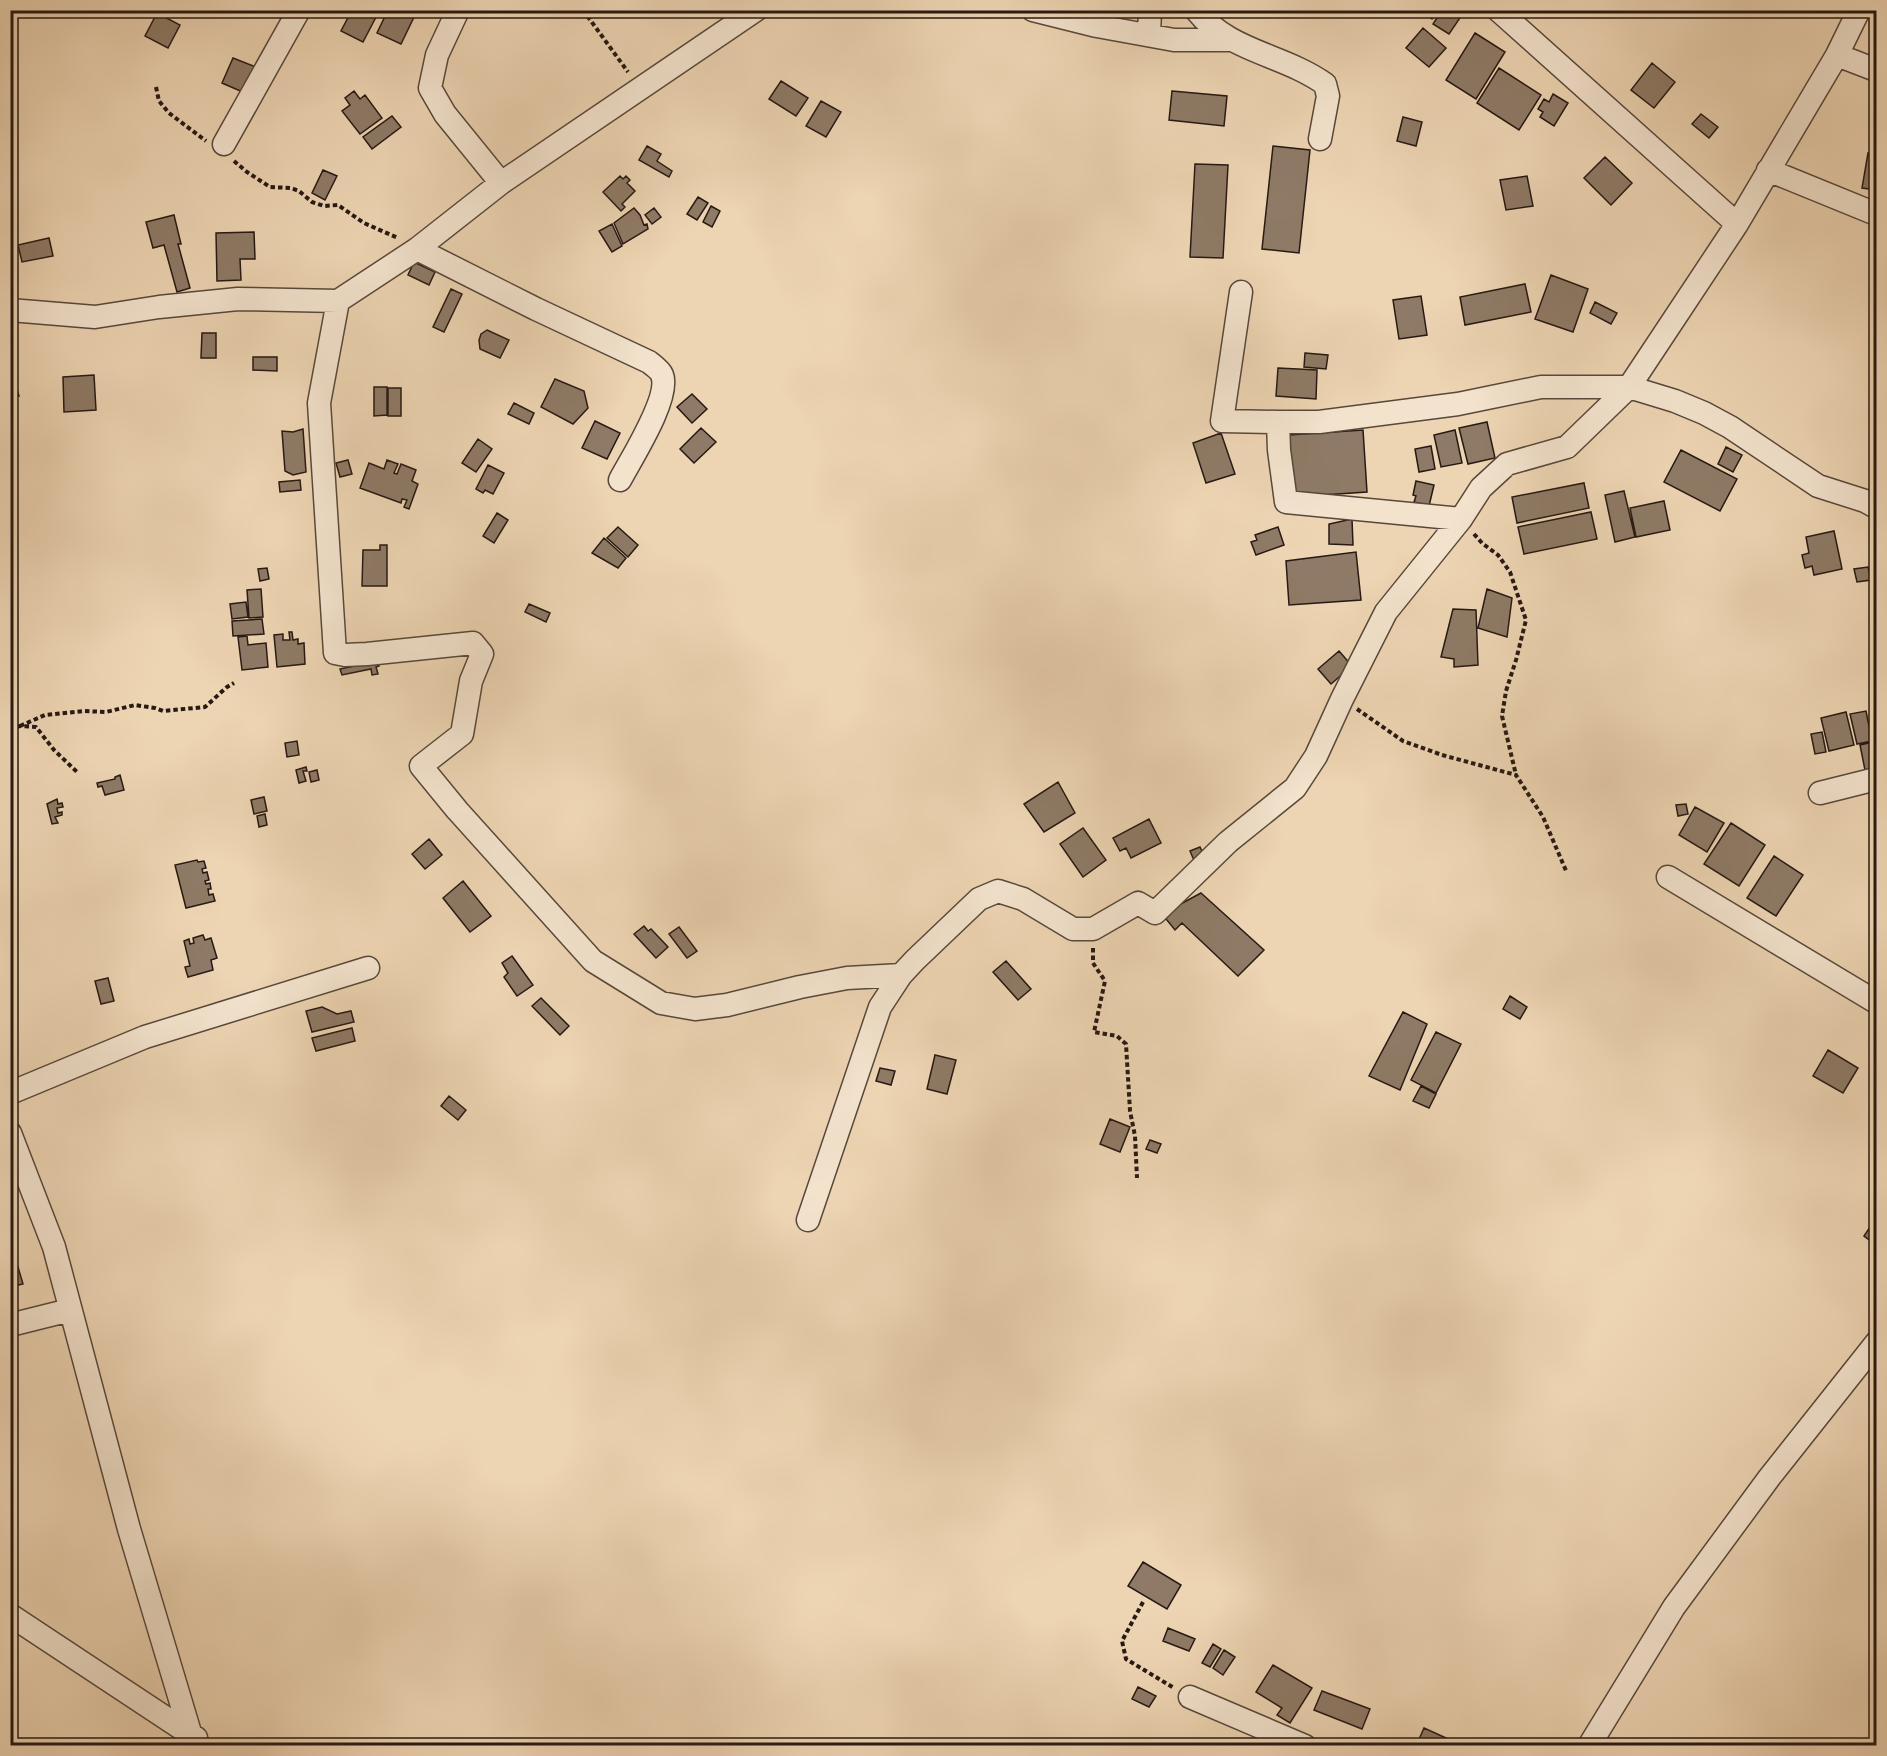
<svg xmlns="http://www.w3.org/2000/svg" width="1887" height="1756" font-family="Alegreya,serif">
<style>
.building{fill:#8e7a66;stroke:#271913;stroke-width:1.5}
.lines{fill:none;stroke-linecap:round;stroke-linejoin:round}
.minor-casing{stroke:#58483b;stroke-width:25}
.path{stroke:#271913;stroke-width:4;stroke-dasharray:4.5 3;stroke-linecap:butt}
.minor{stroke:#f3e3cd;stroke-width:22}
</style>
<rect width="100%" height="100%" fill="#edd4b2"/>
<filter id="stains"><feTurbulence type="fractalNoise" baseFrequency=".00333" numOctaves="4"/><feColorMatrix values="0 0 0 0 .2 0 0 0 0 .09 0 0 0 0 .02 0 0 0 .5 -.17"/></filter>
<radialGradient id="worn" r=".72"><stop offset=".6" stop-color="#630" stop-opacity="0"/><stop offset="1" stop-color="#630" stop-opacity=".3"/></radialGradient>
<path class="building" d="M352,10H363L376,17L363,42L341,31Z
M388,10H406L415,15L401,44L377,33Z
M1421,10H1438L1432,19Z
M1442,10L1464,12L1449,34L1433,24Z
M157,13L180,25L168,48L145,36Z
M1423,28L1446,48L1429,67L1406,48Z
M1475,33L1505,52L1476,99L1446,80Z
M233,58L256,67L245,93L222,83Z
M1652,63L1675,82L1654,108L1631,90Z
M1499,68L1541,95L1519,130L1477,103Z
M781,81L808,98L796,116L769,99Z
M354,91L360,99L365,95L382,118L360,134L342,111L350,105L345,98Z
M1172,91L1227,96L1224,126L1169,120Z
M1553,94L1568,103L1554,126L1540,117L1543,112L1538,109L1544,99L1549,102Z
M821,101L841,112L826,137L806,126Z
M1701,114L1718,127L1709,138L1692,124Z
M392,116L401,127L372,149L363,137Z
M1403,117L1422,122L1416,146L1397,141Z
M647,146L661,154L657,161L672,171L669,177L639,160Z
M1273,146L1310,150L1299,253L1262,249Z
M1874,146H1876V190L1862,188L1868,153L1872,154Z
M1605,157L1632,183L1611,205L1584,178Z
M1195,164L1228,165L1223,258L1190,257Z
M323,170L337,176L325,200L312,193Z
M620,176L623,179L626,176L630,180L627,183L635,191L622,204L625,207L621,211L603,192Z
M1527,176L1533,206L1506,210L1500,180Z
M698,197L708,203L697,220L687,214Z
M711,206L720,211L712,227L703,222Z
M634,208L640,215L644,225L647,224L648,229L623,244L614,223Z
M654,208L661,217L652,224L645,215Z
M174,215L181,244H178L190,288L177,292L164,245L153,248L146,222Z
M612,224L622,246L612,252L599,231Z
M254,232L255,259H240L241,280L217,281L216,233Z
M49,238L53,256L22,262L18,245Z
M414,262L435,272L429,285L408,275Z
M1551,275L1588,289L1573,332L1535,319Z
M1525,284L1531,312L1465,325L1460,297Z
M451,289L462,294L444,332L433,327Z
M1421,296L1427,335L1399,339L1393,300Z
M1595,302L1617,313L1611,324L1590,313Z
M487,330L509,340L500,358L480,349L479,340L481,334Z
M202,333H216V358H201Z
M1305,353L1328,355L1326,369L1304,367Z
M253,357H277V371L253,370Z
M10,364L19,396H15L17,403L10,405Z
M1278,368L1317,370L1316,399L1276,396Z
M94,375L96,410L64,412L63,377Z
M555,379L584,391L588,408L573,424L541,407Z
M374,387H387V415L374,416Z
M388,388H401V416H388Z
M692,394L707,409L692,423L677,407Z
M514,403L534,413L529,424L508,414Z
M595,421L620,433L607,459L582,448Z
M1487,422L1495,458L1468,464L1459,428Z
M701,428L716,442L694,463L680,449Z
M303,429L306,472L293,475L285,471L282,431L293,432Z
M1363,430L1367,492L1293,497L1289,435Z
M1455,430L1462,463L1441,467L1434,435Z
M1221,433L1235,474L1206,483L1193,443Z
M478,439L492,449L476,472L462,463Z
M1431,446L1435,469L1419,472L1415,449Z
M1726,447L1742,455L1733,472L1718,464Z
M1681,450L1737,479L1720,511L1664,482Z
M348,460L352,474L340,477L336,463Z
M387,460L398,464L394,473L397,474L401,464L416,470L412,481L418,484L409,509L404,507L407,500L402,499L401,503L360,488L369,463L384,469Z
M488,465L504,473L493,494L485,490L483,493L476,489Z
M300,480L301,490L280,492L279,482Z
M1416,481L1434,485L1429,506L1414,502L1416,496L1413,495Z
M1584,483L1589,508L1517,523L1512,497Z
M1624,491L1635,537L1615,542L1605,495Z
M1664,501L1670,530L1636,537L1630,508Z
M1591,512L1597,539L1524,554L1518,527Z
M497,513L508,520L494,543L483,536Z
M1352,519L1353,545L1329,544V524Z
M618,527L638,545L628,557L607,538Z
M1278,527L1284,545L1256,555L1251,542L1257,540L1255,535Z
M1834,531L1842,569L1814,575L1812,566L1805,568L1802,555L1809,553L1806,537Z
M604,538L626,558L618,568L592,553Z
M380,545H387V586H362L363,550H380Z
M1356,552L1361,600L1289,605L1286,561Z
M1868,567L1871,580L1857,582L1854,569Z
M267,568L269,579L260,581L258,569Z
M261,589L263,617L249,618L247,590Z
M1487,589L1512,598L1507,637L1478,628Z
M246,602L248,617L232,619L230,604Z
M529,604L550,613L546,622L525,612Z
M1453,609L1476,610L1478,665L1454,667V659L1441,657Z
M262,619L264,634L233,636L232,621Z
M289,632H292L293,640L298,639V644L304,643L305,664L277,667L274,635L283,634V640H290Z
M247,636L248,645L266,643L268,667L242,670L238,637Z
M12,640L15,652L10,653V641Z
M1339,651L1352,666L1331,684L1318,669Z
M378,661L379,666L376,667L378,674L372,675L371,669L342,675L340,669Z
M1876,704V723L1873,705Z
M1866,711L1872,741L1857,744L1850,714Z
M1846,712L1854,745L1829,751L1821,718Z
M1822,732L1826,752L1815,754L1811,734Z
M297,741L299,755L287,757L285,743Z
M1873,742L1876,757V772L1866,775L1860,745Z
M306,767L307,771H303L306,781L299,783L296,770Z
M317,770L319,780L311,782L309,772Z
M120,775L124,790L105,795L102,786L98,787L97,783L115,779V777Z
M1058,782L1075,813L1044,832L1024,804Z
M264,797L267,811L254,814L251,800Z
M57,799L58,804L62,803L63,807L57,808L58,813L62,812V815L55,817L58,823L52,824L47,804Z
M1686,804L1688,814L1678,816L1676,805Z
M1695,807L1724,823L1707,852L1679,835Z
M265,814L267,825L259,827L257,816Z
M1149,819L1161,843L1131,858L1126,848L1120,851L1113,838Z
M1731,823L1765,845L1739,886L1704,864Z
M1083,828L1106,860L1083,877L1060,844Z
M429,839L442,855L425,869L412,854Z
M1200,847L1206,860L1196,865L1190,851Z
M1774,856L1803,875L1776,916L1747,898Z
M197,860L198,862L204,861L206,868L202,869L203,873L207,872L209,880L205,881L206,884L210,883L211,889H208L209,895L213,894L215,901L186,908L175,865Z
M463,881L491,916L470,932L443,898Z
M1201,893L1264,950L1238,976L1182,923L1175,930L1162,914Z
M644,926L648,931L651,929L668,947L656,958L634,934Z
M679,927L697,951L687,958L669,934Z
M203,935L205,940L211,938L217,958L211,960L213,970L188,977L185,967L190,966L184,941L189,939L190,944L194,943L193,938Z
M512,956L533,985L517,996L504,977L508,973L502,963Z
M1006,961L1031,989L1018,1000L993,972Z
M108,978L114,1001L101,1004L95,981Z
M1510,996L1527,1007L1520,1019L1503,1009Z
M541,998L569,1026L560,1035L532,1006Z
M322,1007L337,1014L351,1011L354,1022L312,1032L306,1011Z
M1403,1012L1427,1024L1400,1090L1369,1076Z
M352,1028L355,1041L316,1051L312,1038Z
M1436,1032L1461,1044L1436,1093L1411,1080Z
M1828,1050L1858,1068L1843,1093L1813,1076Z
M935,1055L956,1060L947,1094L927,1089Z
M880,1068L895,1071L891,1085L876,1081Z
M1421,1086L1436,1094L1429,1108L1413,1101Z
M449,1096L466,1110L458,1120L441,1106Z
M1110,1119L1130,1127L1120,1152L1100,1144Z
M1150,1140L1161,1144L1157,1153L1146,1149Z
M1876,1218V1245L1864,1236Z
M10,1240L23,1284L10,1287Z
M1143,1562L1181,1585L1167,1609L1128,1586Z
M1168,1628L1195,1639L1189,1651L1163,1641Z
M1213,1644L1221,1649L1210,1667L1202,1663Z
M1224,1650L1235,1657L1223,1675L1213,1668Z
M1273,1665L1312,1688L1290,1723L1277,1715L1282,1708L1256,1692Z
M1138,1687L1156,1696L1149,1707L1132,1699Z
M1322,1691L1370,1709L1362,1729L1314,1710Z
M1424,1728L1457,1743L1456,1746H1416Z"/>
<g class="lines">
<defs>
<path id="minor" d="M458,10L437,55L430,88L445,114L501,183
M1033,10L1097,26L1174,40H1229
M1196,10C1229,52 1283,54 1325,84L1328,96L1320,139
M1498,10L1737,224
M1149,35L1150,10
M1837,55L1876,70
M224,144L299,10
M1768,170L1876,214
M417,249L536,309L649,362C654,366 660,370 662,375C671,397 631,459 620,480
M1241,292L1222,421L1278,422L1279,450L1286,502L1461,519
M338,301L319,403L335,653L345,655L367,654L473,643L482,654L471,681L462,734L421,766L457,810L593,961L661,1003L695,1009L727,1005L800,987L847,978L901,975
M10,310L95,317L159,307L238,299L338,301L417,249L501,183L756,10
M1278,422H1319L1458,404L1541,387H1629L1675,401L1704,413L1730,427L1818,486L1865,501L1876,507
M1820,793L1876,779
M1668,877L1876,1002
M10,1093L145,1037L368,968
M10,1133L54,1247L129,1529L194,1746
M808,1220L880,1007L901,975L915,960L979,899L998,891L1023,899L1073,929H1093L1138,903L1155,913L1228,842L1295,788L1316,756L1342,699L1386,612L1461,519L1481,488L1507,464L1567,447L1629,387L1737,224L1837,55L1859,10
M10,1325L70,1310
M10,1615L196,1738
M1190,1697L1305,1746
M1589,1746L1674,1607L1769,1478L1876,1343"/>
</defs>
<use href="#minor" class="minor-casing"/>
<path class="path" d="M583,10L628,72
M156,87L159,101L169,113L206,141
M234,161L247,172L270,187L291,188L299,191L312,202L324,206L338,205L364,223L398,238
M1474,534L1482,543L1498,555L1510,572L1526,620L1516,660L1506,691L1502,716L1516,775
M1357,709L1403,741L1442,755L1516,775L1543,817L1567,873
M20,726L45,715L84,711L106,712L135,705L155,708L163,711L205,707L227,687L234,683
M10,729L20,726L36,727L54,750L77,772
M1093,948V963L1105,981L1094,1032L1117,1036L1126,1044L1130,1111L1135,1136L1137,1178
M1143,1602L1122,1641L1126,1659L1174,1688"/>
<use href="#minor" class="minor"/>
</g>
<rect width="1887" height="1756" fill="none" stroke="#edd4b2" stroke-width="36"/>
<rect x="12" y="12" width="1863" height="1732" fill="none" stroke="#271913" stroke-width="3"/>
<rect x="18" y="18" width="1851" height="1720" fill="none" stroke="#271913" stroke-width="1.5"/>
<rect width="100%" height="100%" filter="url(#stains)"/>
<rect width="100%" height="100%" fill="url(#worn)"/>
</svg>
